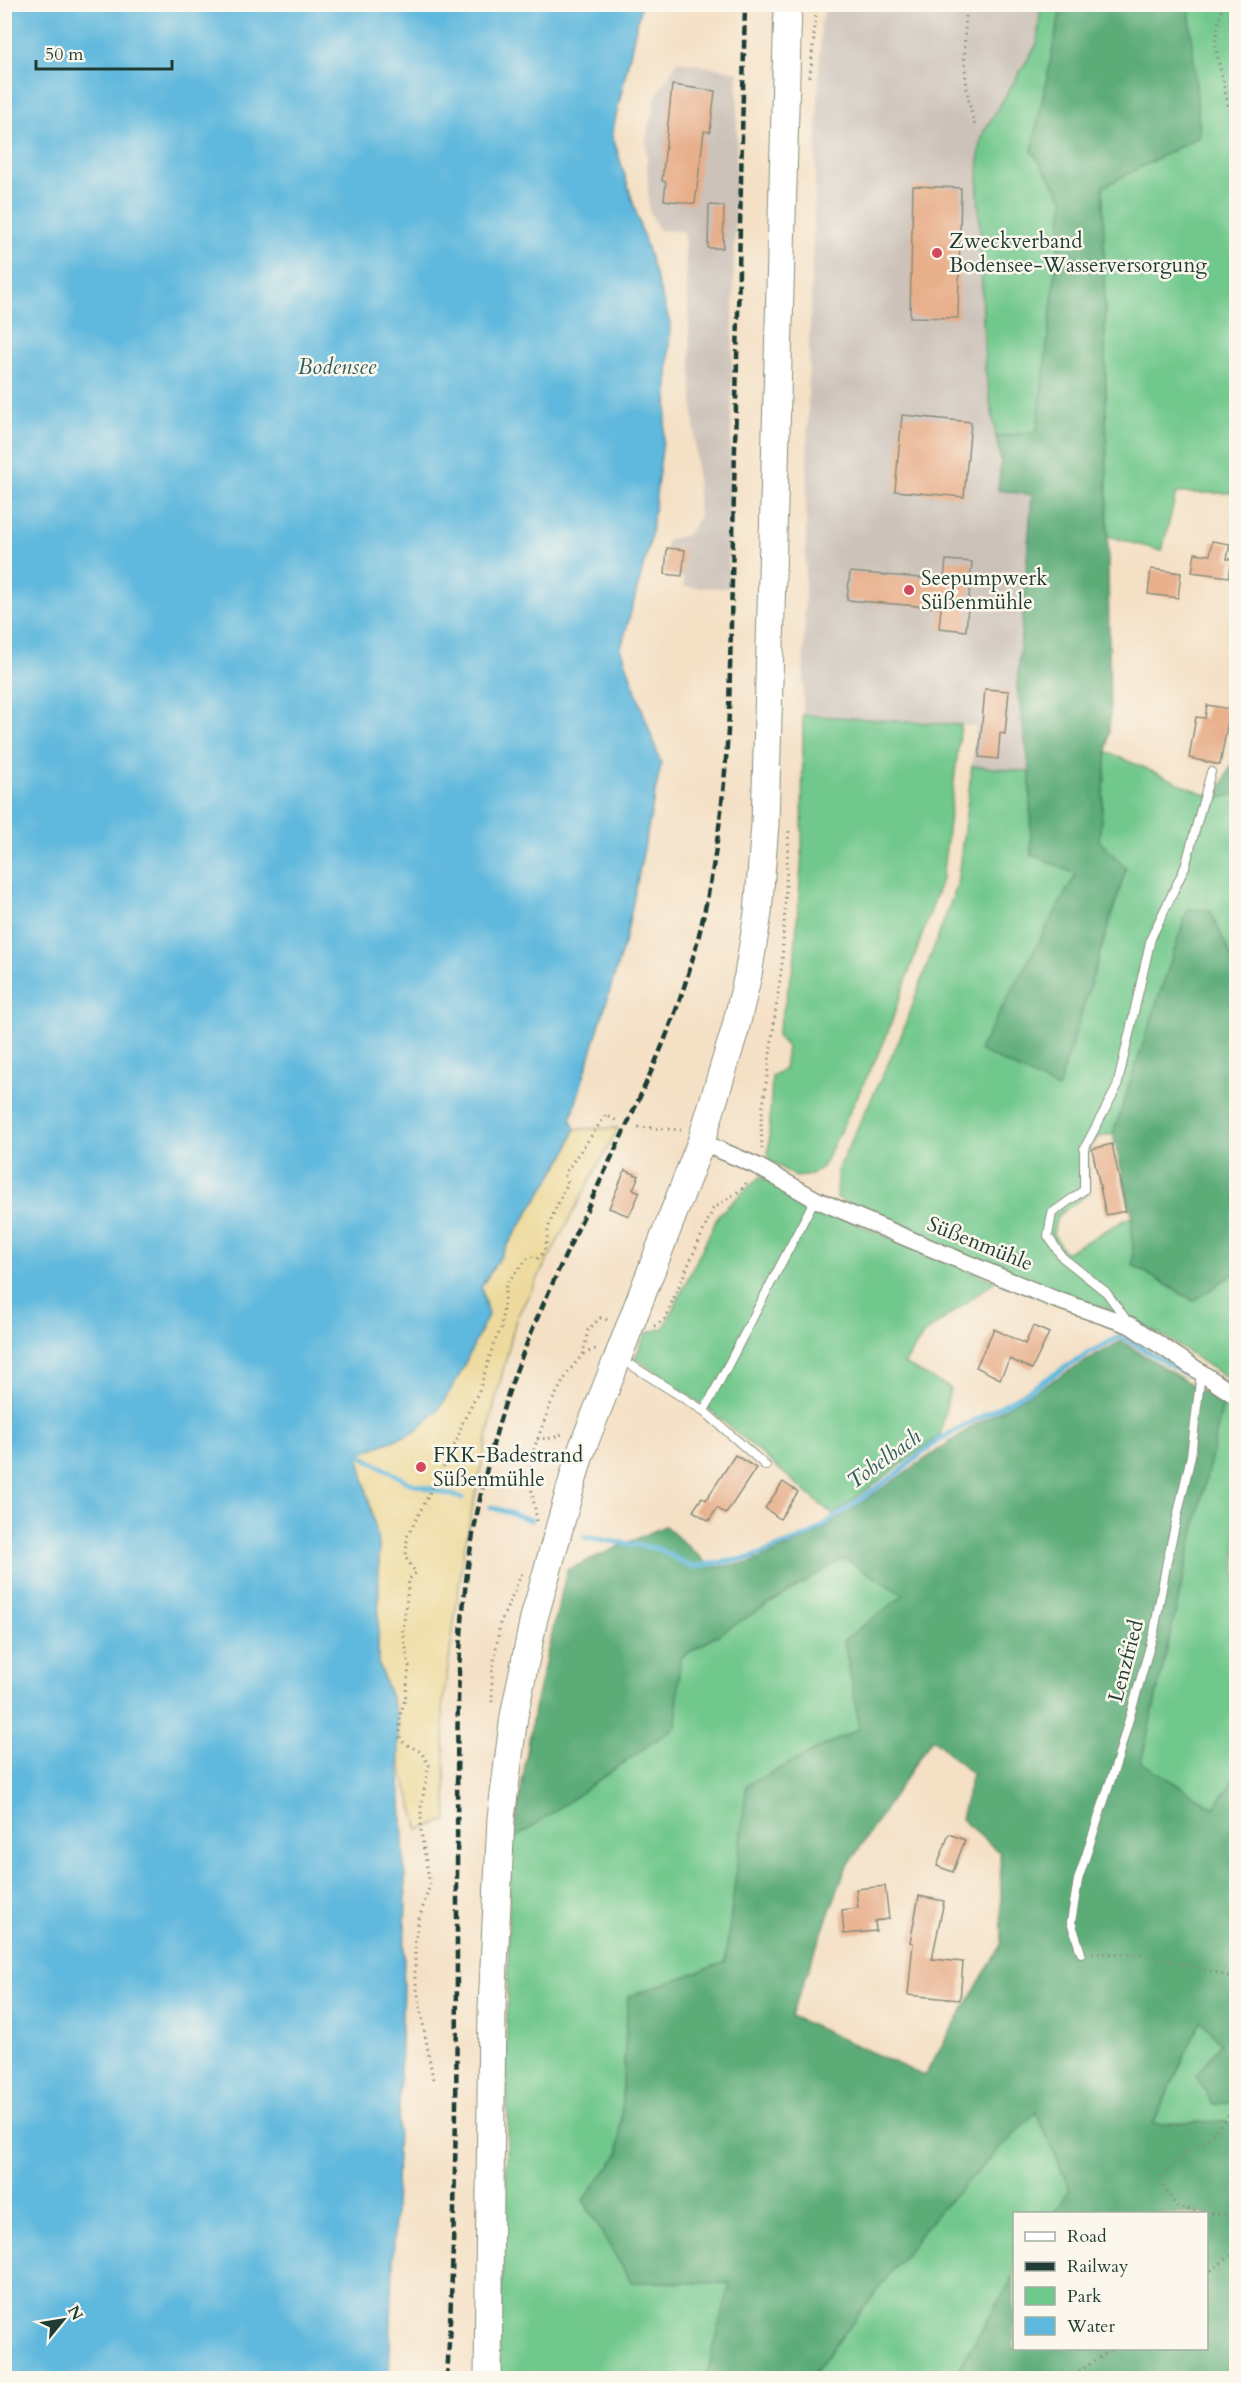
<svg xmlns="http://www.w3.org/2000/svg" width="1241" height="2383" font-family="Cardo,serif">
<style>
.industrial{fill:#ccc2b9}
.green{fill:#71c88c;stroke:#488260;stroke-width:1.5}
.forest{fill:#5cac78;stroke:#3e7456;stroke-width:1.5;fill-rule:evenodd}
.sand{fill:#eeda9e;stroke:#868c69;stroke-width:1.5}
.water{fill:#5fb8dd;stroke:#3f7a88;stroke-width:1.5}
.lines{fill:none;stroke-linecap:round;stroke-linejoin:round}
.stream{stroke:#5fb8dd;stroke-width:5}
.building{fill:#e8af8b}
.lane-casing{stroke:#8a8e7c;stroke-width:10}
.street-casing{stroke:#8a8e7c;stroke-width:19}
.primary-casing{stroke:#8a8e7c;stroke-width:29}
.path{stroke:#8a8e7c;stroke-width:3;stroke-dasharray:1.5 4.5;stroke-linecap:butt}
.lane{stroke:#fff;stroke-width:8}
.street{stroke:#fff;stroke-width:16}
.primary{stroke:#fff;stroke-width:27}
.rail{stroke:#1f3d34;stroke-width:4.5;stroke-dasharray:9 4.5;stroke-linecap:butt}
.primary-bridge-casing{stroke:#8a8e7c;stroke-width:29;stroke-linecap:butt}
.primary-bridge{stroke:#fff;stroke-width:27}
.poi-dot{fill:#d1495b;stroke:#fbf7ec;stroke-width:2}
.labels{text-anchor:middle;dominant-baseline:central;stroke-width:5;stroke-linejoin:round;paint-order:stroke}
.poi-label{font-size:21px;fill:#1f3d34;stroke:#fbf7ec;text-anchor:start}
.street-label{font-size:21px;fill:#1f3d34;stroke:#fbf7ec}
.water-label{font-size:22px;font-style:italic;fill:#2f5c5e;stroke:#fbf7ec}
</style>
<rect width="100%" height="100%" fill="#fbf7ec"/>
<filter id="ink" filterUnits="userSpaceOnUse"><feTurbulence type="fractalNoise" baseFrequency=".0167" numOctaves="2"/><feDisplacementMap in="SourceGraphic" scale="12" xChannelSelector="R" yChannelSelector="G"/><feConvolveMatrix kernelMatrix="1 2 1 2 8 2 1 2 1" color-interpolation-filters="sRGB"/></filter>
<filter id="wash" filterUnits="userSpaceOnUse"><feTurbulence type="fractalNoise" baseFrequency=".008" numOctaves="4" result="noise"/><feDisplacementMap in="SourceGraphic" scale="24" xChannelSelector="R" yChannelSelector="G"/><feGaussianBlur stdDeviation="1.35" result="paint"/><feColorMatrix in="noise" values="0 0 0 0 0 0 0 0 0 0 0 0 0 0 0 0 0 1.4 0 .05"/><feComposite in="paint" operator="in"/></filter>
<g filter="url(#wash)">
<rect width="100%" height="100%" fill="#f4e0c5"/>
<path class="industrial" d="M827,5H1041L1037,44L983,133L979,153L978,188L985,368L1001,462L998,489L1032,495L1017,687L1030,772L972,766L976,726L803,715L809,348L821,23Z
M678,61L738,72L728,588L683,587L684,578L664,574L667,540L687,535L699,518L684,231L659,230L649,210L646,138L655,98Z"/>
<path class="green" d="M1041,5H1062L1032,151L1064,199L1037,432L996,437L985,368L978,188L979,153L983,133L1037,44Z
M1189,5H1236V493H1176L1162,551L1108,536L1103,187L1200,136Z
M803,715L961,725L942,879L885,1040L823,1166L811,1175L796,1177L768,1159L772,1076L784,1069L787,1047L777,1036L794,964L802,852Z
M1107,752L1216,799L1236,794V968L1210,910H1188L1113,1134L1098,1137L1087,1152L1089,1193L1057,1216L1053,1234L1065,1253L1132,1216L1133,1265L1193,1301L1236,1272V1384L1167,1338L1111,1310L1030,1282L837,1198V1171L901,1036L957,885L972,766L1030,772L1031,854L1076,874L980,1049L1058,1089L1126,869L1099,841Z
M760,1177L814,1206L995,1281L924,1334L904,1364L950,1388L940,1435L833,1515L715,1414L635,1358L646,1333L664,1328L719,1214Z
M1223,1404L1236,1413V1777L1214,1808L1141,1763Z
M844,1558L905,1595L844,1640L860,1728L747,1785L725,1962L628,1997L619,2154L583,2200L631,2282L731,2283L706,2378H498L508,2123L506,2063L509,1897L513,1840L676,1726L680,1658Z
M1201,2020L1221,2043L1213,2104L1236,2102V2130L1224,2121L1153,2125Z
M1036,2112L1070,2190L1055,2213L1014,2214V2276L953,2378H810L936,2214Z"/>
<path class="forest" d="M1062,4L1189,5L1200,136L1103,187L1110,718L1099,841L1126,868L1058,1089L979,1050L1076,874L1031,854L1030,772L1017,687L1032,495L998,490L1001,462L996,437L1037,431L1064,199L1032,151Z
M1236,760V794L1216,799L1231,765Z
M1188,909L1210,910L1236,968V1272L1194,1301L1133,1265L1132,1216L1113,1134Z
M1121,1341L1223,1404L1141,1762L1214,1808L1236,1777V2102L1213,2104L1196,2076L1221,2043L1201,2020L1153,2124L1224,2121L1236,2130V2368L1221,2378H953L1014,2276V2348H1206V2214L1055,2213L1070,2189L1036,2112L936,2214L810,2378H706L730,2283L631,2282L583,2200L619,2154L628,1997L725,1962L747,1785L860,1728L844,1640L904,1595L844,1558L680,1658L676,1726L513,1840L534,1709L567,1570L665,1526L705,1562L708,1568L749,1563L810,1538L972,1427ZM932,1738L972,1774L961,1819L1000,1853L1002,1943L924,2076L791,2016L845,1870Z"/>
<path class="sand" d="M618,1128L516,1319L493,1410L464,1549L443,1705L447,1820L419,1830L399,1759L394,1706L378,1663L379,1544L358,1454L415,1432L488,1315L481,1287L566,1154L575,1129Z"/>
<path class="water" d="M5,4L641,5L612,134L670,323L667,409L650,542L621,648L661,764L626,937L571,1119L575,1129L566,1153L481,1287L488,1315L459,1376L439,1409L415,1432L358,1454L379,1544L378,1663L397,1716L406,1901L389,2378H5Z"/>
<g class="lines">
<path class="stream" d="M1210,1389L1236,1406
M358,1454L410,1483L462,1498
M491,1507L531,1520
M585,1537L659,1549L691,1567L750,1558L810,1535L899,1472L938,1440L1016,1398L1089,1353L1121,1336L1186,1374"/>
</g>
<g id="blocks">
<path class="building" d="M672,85L715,91L710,132L704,131L695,204L664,200L666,182L662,181Z
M913,186L961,188L958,318L910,317Z
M709,205L724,206L723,248H708Z
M902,415L971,422L964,497L895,491Z
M1212,541L1230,544L1227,559H1232L1229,577L1192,572L1195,553L1210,555Z
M667,548L685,550L682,576L665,574Z
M946,560L972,562L966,631L939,628L941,608L847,600L850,572L944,580Z
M1151,569L1181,573L1178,598L1148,594Z
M985,689L1009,691L1005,734L1000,733L998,759L979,757Z
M1207,705L1230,709L1220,765L1189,758L1196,717L1205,718Z
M1112,1144L1126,1211L1106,1215L1092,1149Z
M625,1170L639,1176L633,1189L640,1192L629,1216L609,1208Z
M1033,1326L1049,1333L1032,1369L1010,1359L1000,1379L976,1367L994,1329L1025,1344Z
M735,1455L756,1468L726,1514L717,1508L709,1521L693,1511L702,1497L706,1500Z
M783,1482L798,1492L780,1519L765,1508Z
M949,1834L965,1840L953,1872L937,1866Z
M885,1886L889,1919L875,1921L876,1931L844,1934L842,1910L858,1908L856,1889Z
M919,1896L944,1901L932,1959L963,1962L960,2000L908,1995L913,1943L910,1942Z"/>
</g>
</g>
<g filter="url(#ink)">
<use href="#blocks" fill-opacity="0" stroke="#8a8e7c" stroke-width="1.5"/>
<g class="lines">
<defs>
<path id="lane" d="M1128,1322L1106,1292L1062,1257L1048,1236L1052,1213L1084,1190V1149L1117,1087L1151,938L1185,867L1211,772
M620,1358L704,1411
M766,1466L704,1411L815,1199
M1081,1953L1071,1922L1078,1880L1117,1761L1154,1632L1167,1561L1191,1456L1201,1373"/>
<path id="street" d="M701,1142L757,1166L815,1199L928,1247L1054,1299L1130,1325L1236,1396"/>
<path id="primary" d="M636,1310L701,1142L735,1030L748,975L758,913L765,824L788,4
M488,2378L492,2008L501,1818L514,1716L534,1618L580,1454L618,1357"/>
</defs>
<use href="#lane" class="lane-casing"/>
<use href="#street" class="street-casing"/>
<use href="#primary" class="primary-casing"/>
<path class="path" d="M967,4C963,45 963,87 975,126
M1222,4L1215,45L1235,136L1236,137
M810,77L817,4
M638,1127L681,1130
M762,1149L761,1121L782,964L789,827
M654,1326L664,1320L713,1209L743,1188L748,1180
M583,1354L598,1348
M537,1439L553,1438L564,1433
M537,1521L531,1486L532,1454L551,1403L569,1371L583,1354L588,1330L600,1318L608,1320
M492,1702V1674L500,1624L522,1573
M1092,1953L1137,1954L1195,1966L1236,1979
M433,2079L415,1978V1943L419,1919L430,1885L421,1832V1807L429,1765L421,1752L404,1743L400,1738V1716L406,1695L409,1666L403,1631L409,1579L416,1573L406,1558L407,1537L458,1438L462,1424L479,1391L494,1343L501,1329L506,1284L530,1256L537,1259C550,1249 545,1236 550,1223C555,1209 561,1196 568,1183L565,1176L567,1170L606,1115L617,1121
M1236,2106L1209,2138L1168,2166L1161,2183L1178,2208L1236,2217
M1206,2274L1236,2252
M1069,2378L1114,2348"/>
<use href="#lane" class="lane"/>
<use href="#street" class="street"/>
<use href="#primary" class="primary"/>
<path class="rail" d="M447,2378C457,2209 457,2040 457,1871C458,1756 453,1631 476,1519C484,1477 495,1434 508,1394C533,1320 571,1244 604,1173C631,1116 659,1059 680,999C712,906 724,810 729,712L745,4"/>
<defs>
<path id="primary-bridge" d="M618,1357L636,1310"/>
</defs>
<use href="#primary-bridge" class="primary-bridge-casing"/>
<use href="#primary-bridge" class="primary-bridge"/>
</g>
</g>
<g class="poi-dot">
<circle cx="937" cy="253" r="6"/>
<circle cx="909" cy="590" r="6"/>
<circle cx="421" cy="1467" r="6"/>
</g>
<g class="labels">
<g class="poi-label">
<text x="949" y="241">Zweckverband<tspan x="949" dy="24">Bodensee-Wasserversorgung</tspan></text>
<text x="921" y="578">Seepumpwerk<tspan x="921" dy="24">Süßenmühle</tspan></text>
<text x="433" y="1455">FKK-Badestrand<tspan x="433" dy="24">Süßenmühle</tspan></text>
</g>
<g class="street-label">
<text transform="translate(980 1244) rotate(22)">Süßenmühle</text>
<text transform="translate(1126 1661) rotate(-75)">Lenzfried</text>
</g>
<g class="water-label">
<text x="337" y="367">Bodensee</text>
<text transform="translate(884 1459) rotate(-36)">Tobelbach</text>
</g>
</g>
<rect width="1241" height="2383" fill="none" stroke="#fbf7ec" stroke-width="24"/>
<rect x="1013" y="2212" width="195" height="138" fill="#fbf7ec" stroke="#a3ada2" stroke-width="1.5"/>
<rect x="1025" y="2232" width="30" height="9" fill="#ffffff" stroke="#a3ada2" stroke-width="1.5"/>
<text x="1067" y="2242" font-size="18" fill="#1f3d34">Road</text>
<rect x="1025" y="2262" width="30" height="9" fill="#1f3d34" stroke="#a3ada2" stroke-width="1.5"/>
<text x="1067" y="2272" font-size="18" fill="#1f3d34">Railway</text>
<rect x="1025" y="2287" width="30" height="18" fill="#71c88c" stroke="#a3ada2" stroke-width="1.5"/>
<text x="1067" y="2302" font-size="18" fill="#1f3d34">Park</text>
<rect x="1025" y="2317" width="30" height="18" fill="#5fb8dd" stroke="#a3ada2" stroke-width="1.5"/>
<text x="1067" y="2332" font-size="18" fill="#1f3d34">Water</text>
<g transform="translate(63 2320) rotate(60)" stroke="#fbf7ec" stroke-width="4.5" paint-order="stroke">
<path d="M0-4.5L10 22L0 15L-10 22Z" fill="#1f3d34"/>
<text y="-9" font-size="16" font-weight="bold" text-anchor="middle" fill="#1f3d34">N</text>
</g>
<path d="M36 60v9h136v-9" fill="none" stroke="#1f3d34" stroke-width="3"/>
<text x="45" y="60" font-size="18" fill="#1f3d34" stroke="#fbf7ec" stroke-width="4.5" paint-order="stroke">50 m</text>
</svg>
